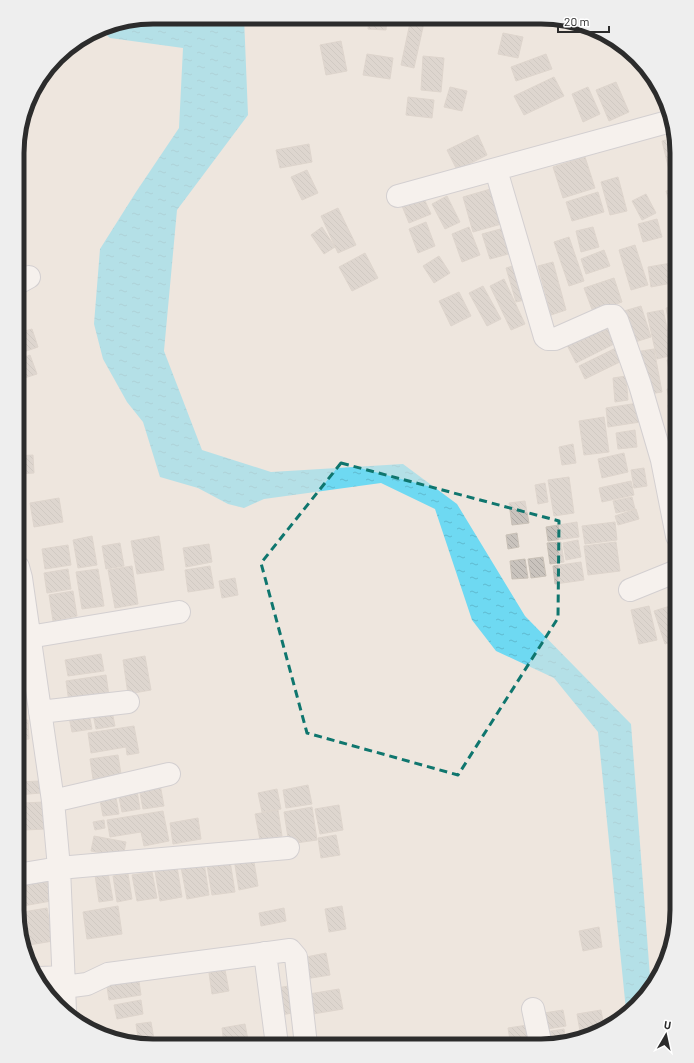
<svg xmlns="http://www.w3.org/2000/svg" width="694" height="1063" font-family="Barlow,sans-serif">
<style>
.water{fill:url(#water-ripples)}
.building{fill:url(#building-back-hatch);stroke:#c9c1b7}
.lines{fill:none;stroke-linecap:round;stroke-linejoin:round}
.minor-casing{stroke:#b2b5c0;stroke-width:24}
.minor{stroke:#fff;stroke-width:22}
.marked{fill:none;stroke:#0f766e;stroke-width:3;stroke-dasharray:8 5;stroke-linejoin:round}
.rim{fill:none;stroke:#2c2c2c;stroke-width:5}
</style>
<defs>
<pattern id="water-ripples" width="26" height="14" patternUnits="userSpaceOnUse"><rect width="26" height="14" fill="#6ed9f2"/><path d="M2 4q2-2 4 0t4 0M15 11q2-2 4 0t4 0" fill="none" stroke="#5fbad0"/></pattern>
<pattern id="building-back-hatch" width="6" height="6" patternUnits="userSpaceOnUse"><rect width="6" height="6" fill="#c9c3bd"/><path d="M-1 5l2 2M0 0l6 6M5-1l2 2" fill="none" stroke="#ada8a3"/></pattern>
</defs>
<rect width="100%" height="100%" fill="#eee6de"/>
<path class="water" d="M153,17H244L248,115L177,210L164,351L202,450L271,472L403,464L457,504L525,616L631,724L651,990L626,1010L598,732L554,678L496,651L472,620L435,509L381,483L264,499L244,508L228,504L198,488L160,477L143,422L127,402L103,359L94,324L100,249L136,192L179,128L183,48L110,38L100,29L109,24Z"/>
<path class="building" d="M369,18H387L386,30L368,29Z
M411,18H425L414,68L401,65Z
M503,33L523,37L518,58L498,54Z
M341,41L347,71L326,75L320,45Z
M367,54L393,58L390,79L363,75Z
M546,54L552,69L516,81L511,67Z
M423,56L444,58L441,92L421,90Z
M554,77L564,96L524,115L514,96Z
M616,82L629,112L609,121L596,90Z
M450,87L467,91L462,111L444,107Z
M588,87L600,114L583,122L572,94Z
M408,97L434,100L432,118L406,115Z
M478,135L487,155L457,170L447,150Z
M674,138L677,153V168L669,170L662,141Z
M309,144L312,162L280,168L276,150Z
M585,157L595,188L563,198L553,167Z
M307,170L318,193L302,200L291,177Z
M618,177L627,211L610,215L601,182Z
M494,188L505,223L473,232L463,197Z
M677,188V216L674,217L666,191Z
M421,192L431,214L409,223L400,201Z
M598,192L604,212L572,221L566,202Z
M646,194L656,213L642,220L632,201Z
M447,196L460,222L445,229L432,204Z
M338,208L356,245L338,253L321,216Z
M657,219L662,237L643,242L638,224Z
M426,222L435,246L418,253L409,229Z
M322,227L335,247L324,254L311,235Z
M469,227L480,255L462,262L452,234Z
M593,227L599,247L581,252L576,231Z
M504,228L512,253L490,259L482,234Z
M569,237L584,281L569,286L554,242Z
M635,245L648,285L631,290L619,250Z
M604,250L610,266L586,274L581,259Z
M365,253L378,278L352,291L339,267Z
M439,256L450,273L434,283L423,266Z
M553,262L566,310L551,315L538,266Z
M677,262V282L651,287L648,267Z
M519,264L529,299L516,302L506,268Z
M614,278L622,302L593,312L584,288Z
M504,279L525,324L511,330L490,286Z
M483,286L501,319L487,326L469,293Z
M459,292L471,316L451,326L439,301Z
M641,306L651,337L635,342L624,311Z
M677,306V338L672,339L666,308Z
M663,310L673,355L657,359L647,313Z
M605,321L616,343L576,363L565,341Z
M32,329L38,347L18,354V333Z
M620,346L626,359L585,379L579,366Z
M654,349L662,392L643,395L635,352Z
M30,355L37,374L18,380V360Z
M677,358V383L672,384L667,360Z
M626,376L628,400L615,402L613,378Z
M677,388V401L670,403L667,389Z
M638,403L640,422L608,427L606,408Z
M677,404V425L671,426L668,405Z
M604,417L609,452L584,455L579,421Z
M635,430L637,447L618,449L616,433Z
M573,444L576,463L562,465L559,447Z
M624,453L628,472L602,478L598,459Z
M33,455L34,473L18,474V456Z
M644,468L647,486L634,488L631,470Z
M569,477L574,513L554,516L548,480Z
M631,481L634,495L602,502L599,488Z
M545,483L548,502L538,504L535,485Z
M632,497L635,509L616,513L613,501Z
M59,498L63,522L34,527L30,503Z
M525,501L529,523L512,525L509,503Z
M636,509L639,519L618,525L615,516Z
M577,522L579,537L548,541L546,527Z
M615,522L617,540L585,544L582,526Z
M517,533L519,547L508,549L506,535Z
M92,536L97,565L78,568L73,540Z
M159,536L164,570L137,574L131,541Z
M578,540L581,557L566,560L563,543Z
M561,542L564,562L550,564L547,543Z
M616,542L620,571L588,575L584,546Z
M120,543L124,566L106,569L102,546Z
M209,544L212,562L186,567L183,548Z
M68,545L71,565L45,569L42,549Z
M543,557L546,576L531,578L528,559Z
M525,559L528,578L512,579L510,561Z
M581,562L584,580L555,584L553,566Z
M132,566L138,604L115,608L108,570Z
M210,566L214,588L188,592L185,570Z
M68,569L71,589L47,593L44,573Z
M98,569L104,606L82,609L76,572Z
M235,578L238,595L222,598L219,581Z
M677,584V601L670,602L668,585Z
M73,591L77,616L53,621L49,595Z
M649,606L657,640L639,644L631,610Z
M670,606L677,628V640L665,644L654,611Z
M17,636H23L24,657L17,658Z
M101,654L104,671L68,676L65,660Z
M145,656L151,690L128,694L123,660Z
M106,675L109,696L69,702L66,681Z
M111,706L115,726L96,729L92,709Z
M88,708L92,729L72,732L68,712Z
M17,720H28L29,739L17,740Z
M134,726L139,753L127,755L126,747L91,753L88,733Z
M118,755L121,774L93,779L90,759Z
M159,779L164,806L143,809L138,782Z
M40,781L41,793L17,795V782Z
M136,785L140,809L122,812L117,788Z
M308,785L312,804L286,808L283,790Z
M114,787L119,814L103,816L98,790Z
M277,789L281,809L262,812L258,793Z
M17,797L20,824H17Z
M44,802L46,829L25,830L23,803Z
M339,805L343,830L320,834L315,809Z
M312,807L317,840L289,844L284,812Z
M278,810L282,836L260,840L255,814Z
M163,811L169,841L144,846L141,832L110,837L107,820Z
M198,818L201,839L173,844L170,823Z
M104,820L105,828L95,830L93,822Z
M17,826H22L25,855L17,856Z
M336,835L340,855L321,858L318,838Z
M94,836L126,842L123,857L91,851Z
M253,856L258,886L239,890L234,859Z
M230,861L235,892L212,895L207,865Z
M204,863L209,895L187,899L181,867Z
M177,867L182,897L160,901L155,871Z
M152,872L157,898L137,901L132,875Z
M108,873L113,900L99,902L95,875Z
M128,874L132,899L117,902L113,876Z
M47,878L51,901L23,906L19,883Z
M118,906L122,934L87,939L83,912Z
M342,906L346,929L329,932L325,909Z
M47,908L53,941L29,945L23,912Z
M284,908L286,921L261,926L259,913Z
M599,927L602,947L583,951L579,931Z
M326,953L330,975L305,979L301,958Z
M225,970L229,991L212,994L209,973Z
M138,975L141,995L109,1000L106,980Z
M294,985L298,1012L281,1015L277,988Z
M339,989L343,1009L307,1015L303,995Z
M141,1000L143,1014L117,1019L114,1005Z
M563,1010L566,1026L547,1029L544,1013Z
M601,1010L604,1027L580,1031L577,1014Z
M151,1022L155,1045H139L136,1024Z
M245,1024L248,1040L224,1044L222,1028Z
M534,1024L538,1046H511L508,1028Z
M564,1029L566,1041L547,1045L545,1032Z"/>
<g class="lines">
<defs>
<path id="minor" d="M496,170L545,337L548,339H555L607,316H614L617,320L640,385L662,460L677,536
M398,196L671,121
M18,283L29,277
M18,567L21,578L53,801L59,868L65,1011
M630,590L677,571
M29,637L179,612
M40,712L128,702
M53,801L169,774
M17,875L59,868L288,848
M265,953L277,1045
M40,978L64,977
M64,987L87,984L108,974L290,950L296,957L306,1045
M533,1009L541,1046"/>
</defs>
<use href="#minor" class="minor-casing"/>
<use href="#minor" class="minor"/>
</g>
<path d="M0 0H694V1063H0ZM341,463L559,521L558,618L458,775L307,733L261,563Z" fill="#eee6de" fill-opacity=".55" fill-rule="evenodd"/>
<path class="marked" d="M341,463L559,521L558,618L458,775L307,733L261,563Z"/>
<path d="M0 0H694V1063H0ZM153 24H541A129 129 0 0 1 670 153V910A129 129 0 0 1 541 1039H153A129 129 0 0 1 24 910V153A129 129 0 0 1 153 24Z" fill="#eee" fill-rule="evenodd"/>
<path class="rim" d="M153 24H541A129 129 0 0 1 670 153V910A129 129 0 0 1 541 1039H153A129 129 0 0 1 24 910V153A129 129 0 0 1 153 24Z"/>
<g transform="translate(666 1035) rotate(9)" stroke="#ffffff" stroke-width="3" paint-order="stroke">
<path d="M0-3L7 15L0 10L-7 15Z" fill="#2c2c2c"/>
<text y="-6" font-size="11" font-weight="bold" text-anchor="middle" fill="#2c2c2c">U</text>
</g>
<path d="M558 26v6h51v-6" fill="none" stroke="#2c2c2c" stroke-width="2"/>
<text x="564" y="26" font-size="12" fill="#2c2c2c" stroke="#ffffff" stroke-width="3" paint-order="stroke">20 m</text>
</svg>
